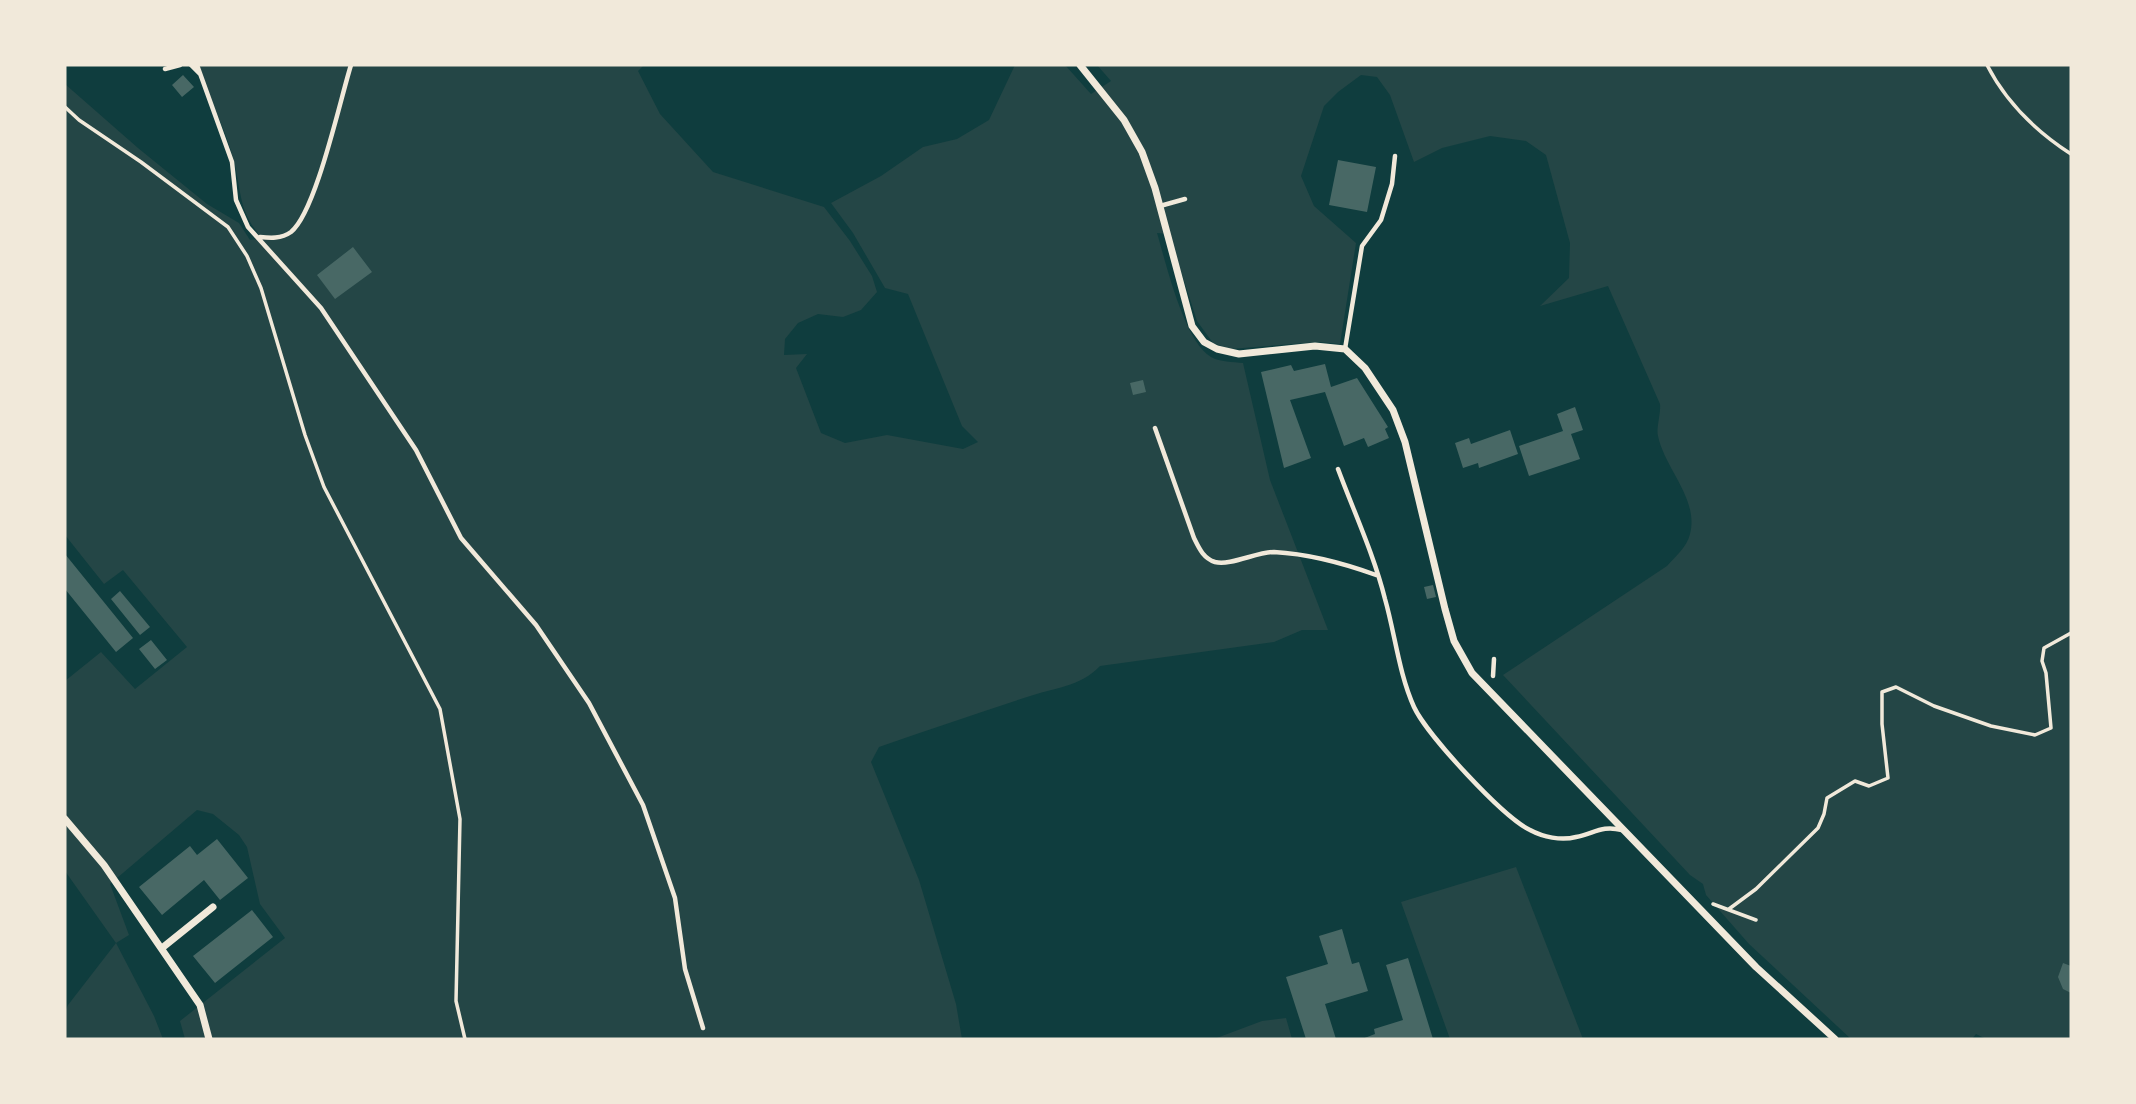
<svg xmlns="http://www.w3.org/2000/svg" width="2136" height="1104" font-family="'Space Grotesk',sans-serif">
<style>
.green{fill:#244646}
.building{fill:#486865}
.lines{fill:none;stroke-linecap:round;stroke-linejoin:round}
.path{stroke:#f1e9da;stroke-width:3.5}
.service{stroke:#f1e9da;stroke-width:4.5}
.minor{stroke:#f1e9da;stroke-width:7}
</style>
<rect width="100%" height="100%" fill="#0f3d3e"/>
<path class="green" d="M197,65H644L638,71L660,114L713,172L824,207L850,241L872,276L877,292L861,310L843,317L818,314L798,323L785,339L784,355L807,354L796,368L821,433L845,443L887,435L963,449L978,442L962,426L908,294L885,288L853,233L831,203L881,176L923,147L957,139L989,120L1015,65H1065L1091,94L1111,81L1097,65H2071V1039H1986L1976,1034L1972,1039H1851L1749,944L1706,895L1703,884L1690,875L1503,675L1667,566C1675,557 1687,547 1690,534C1699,499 1665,469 1658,436C1656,428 1661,414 1660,404L1608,286L1540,306L1569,278L1570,243L1546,155L1526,141L1490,136L1442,148L1414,162L1390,95L1377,77L1361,75L1338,92L1324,106L1301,176L1314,206L1356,243L1340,344L1319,342L1230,349L1213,343L1197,321L1169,234L1157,233C1166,263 1184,341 1211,357C1220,362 1233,362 1243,363L1270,480L1328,630H1302L1274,642L1100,666C1080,687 1053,688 1027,697C978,713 928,730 879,747L871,762L919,880L956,1004L962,1039H185L180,1021L285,938L260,904L247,847L239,835L213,814L197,810L110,884L129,935L116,943L154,1016L163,1039H65V1012L68,1005L116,943L65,871V681L101,652L135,689L187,647L123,570L104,584L65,535V84L138,148L207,204L239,223L250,240L257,239L258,233C239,211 241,189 234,162C226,128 208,98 197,65Z
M1516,867L1583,1039H1450L1401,902Z
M1286,1018L1292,1039H1214L1262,1021Z"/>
<path class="building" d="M183,75L194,87L182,97L172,85Z
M1338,160L1376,167L1367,212L1329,205Z
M353,247L372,272L335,299L317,275Z
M1325,364L1331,387L1357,378L1388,427L1385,429L1389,438L1368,447L1364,438L1344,446L1325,392L1290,400L1311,458L1284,468L1261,372L1291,365L1294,371Z
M1143,380L1146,392L1133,395L1130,383Z
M1575,407L1583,430L1571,434L1580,459L1529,476L1519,446L1563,431L1557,414Z
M1510,430L1518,454L1479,468L1478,463L1463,468L1455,443L1469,438L1471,444Z
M65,554L133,638L116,652L65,589Z
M1433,585L1436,597L1427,599L1424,587Z
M120,591L150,627L140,635L111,599Z
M151,640L167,660L155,669L139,649Z
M217,839L248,878L220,900L204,880L162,915L139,887L190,846L197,855Z
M252,910L273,937L215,983L193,956Z
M1342,929L1352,964L1359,962L1368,991L1325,1004L1336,1039H1306L1286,977L1328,964L1319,936Z
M1408,958L1433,1039H1362L1375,1034L1374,1029L1403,1020L1386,965Z
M2063,963L2071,966V993L2063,989L2058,977Z"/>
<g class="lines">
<path class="path" d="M1987,65C2006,102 2037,132 2071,154
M65,107L79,120L141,162L228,227L247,256L261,288L305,435L324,487L440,709L460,819L456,1001L465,1039
M1713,904L1756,920
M1729,909L1756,889L1818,828L1824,814L1827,798L1855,781L1869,786L1888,778L1882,724V692L1896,687L1934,706L1991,726L2035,735L2051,728L2046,673L2042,661L2044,648L2071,633"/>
<path class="service" d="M191,65L200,74
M197,65L232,162L236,200L248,227L321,308L416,450L461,538L536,625L589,703L643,805L675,898L685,969L703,1028
M165,69L180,65
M1160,206L1185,199
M260,237C270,238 281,239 291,232C316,212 340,100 351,65
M1345,349L1362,246L1381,220L1392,184L1395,156
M1155,428L1194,538C1199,548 1203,558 1215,562C1230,566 1257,552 1274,552C1310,554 1343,563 1376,575
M1338,469C1354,512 1374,555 1385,599C1395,634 1399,674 1414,707C1427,735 1503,817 1530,830C1543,837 1561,841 1576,837C1595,833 1602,825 1622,830
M1493,676L1494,659"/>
<path class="minor" d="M1080,65L1124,120L1142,152L1155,188L1192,326L1204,342L1217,349L1239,354L1315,346L1345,349L1365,368L1393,410L1405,442L1445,609L1454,641L1472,673L1756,967L1835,1039
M65,819L104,865L200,1005L209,1039
M162,948L213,907"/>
</g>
<rect width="2136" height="1104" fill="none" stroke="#f1e9da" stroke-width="133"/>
</svg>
